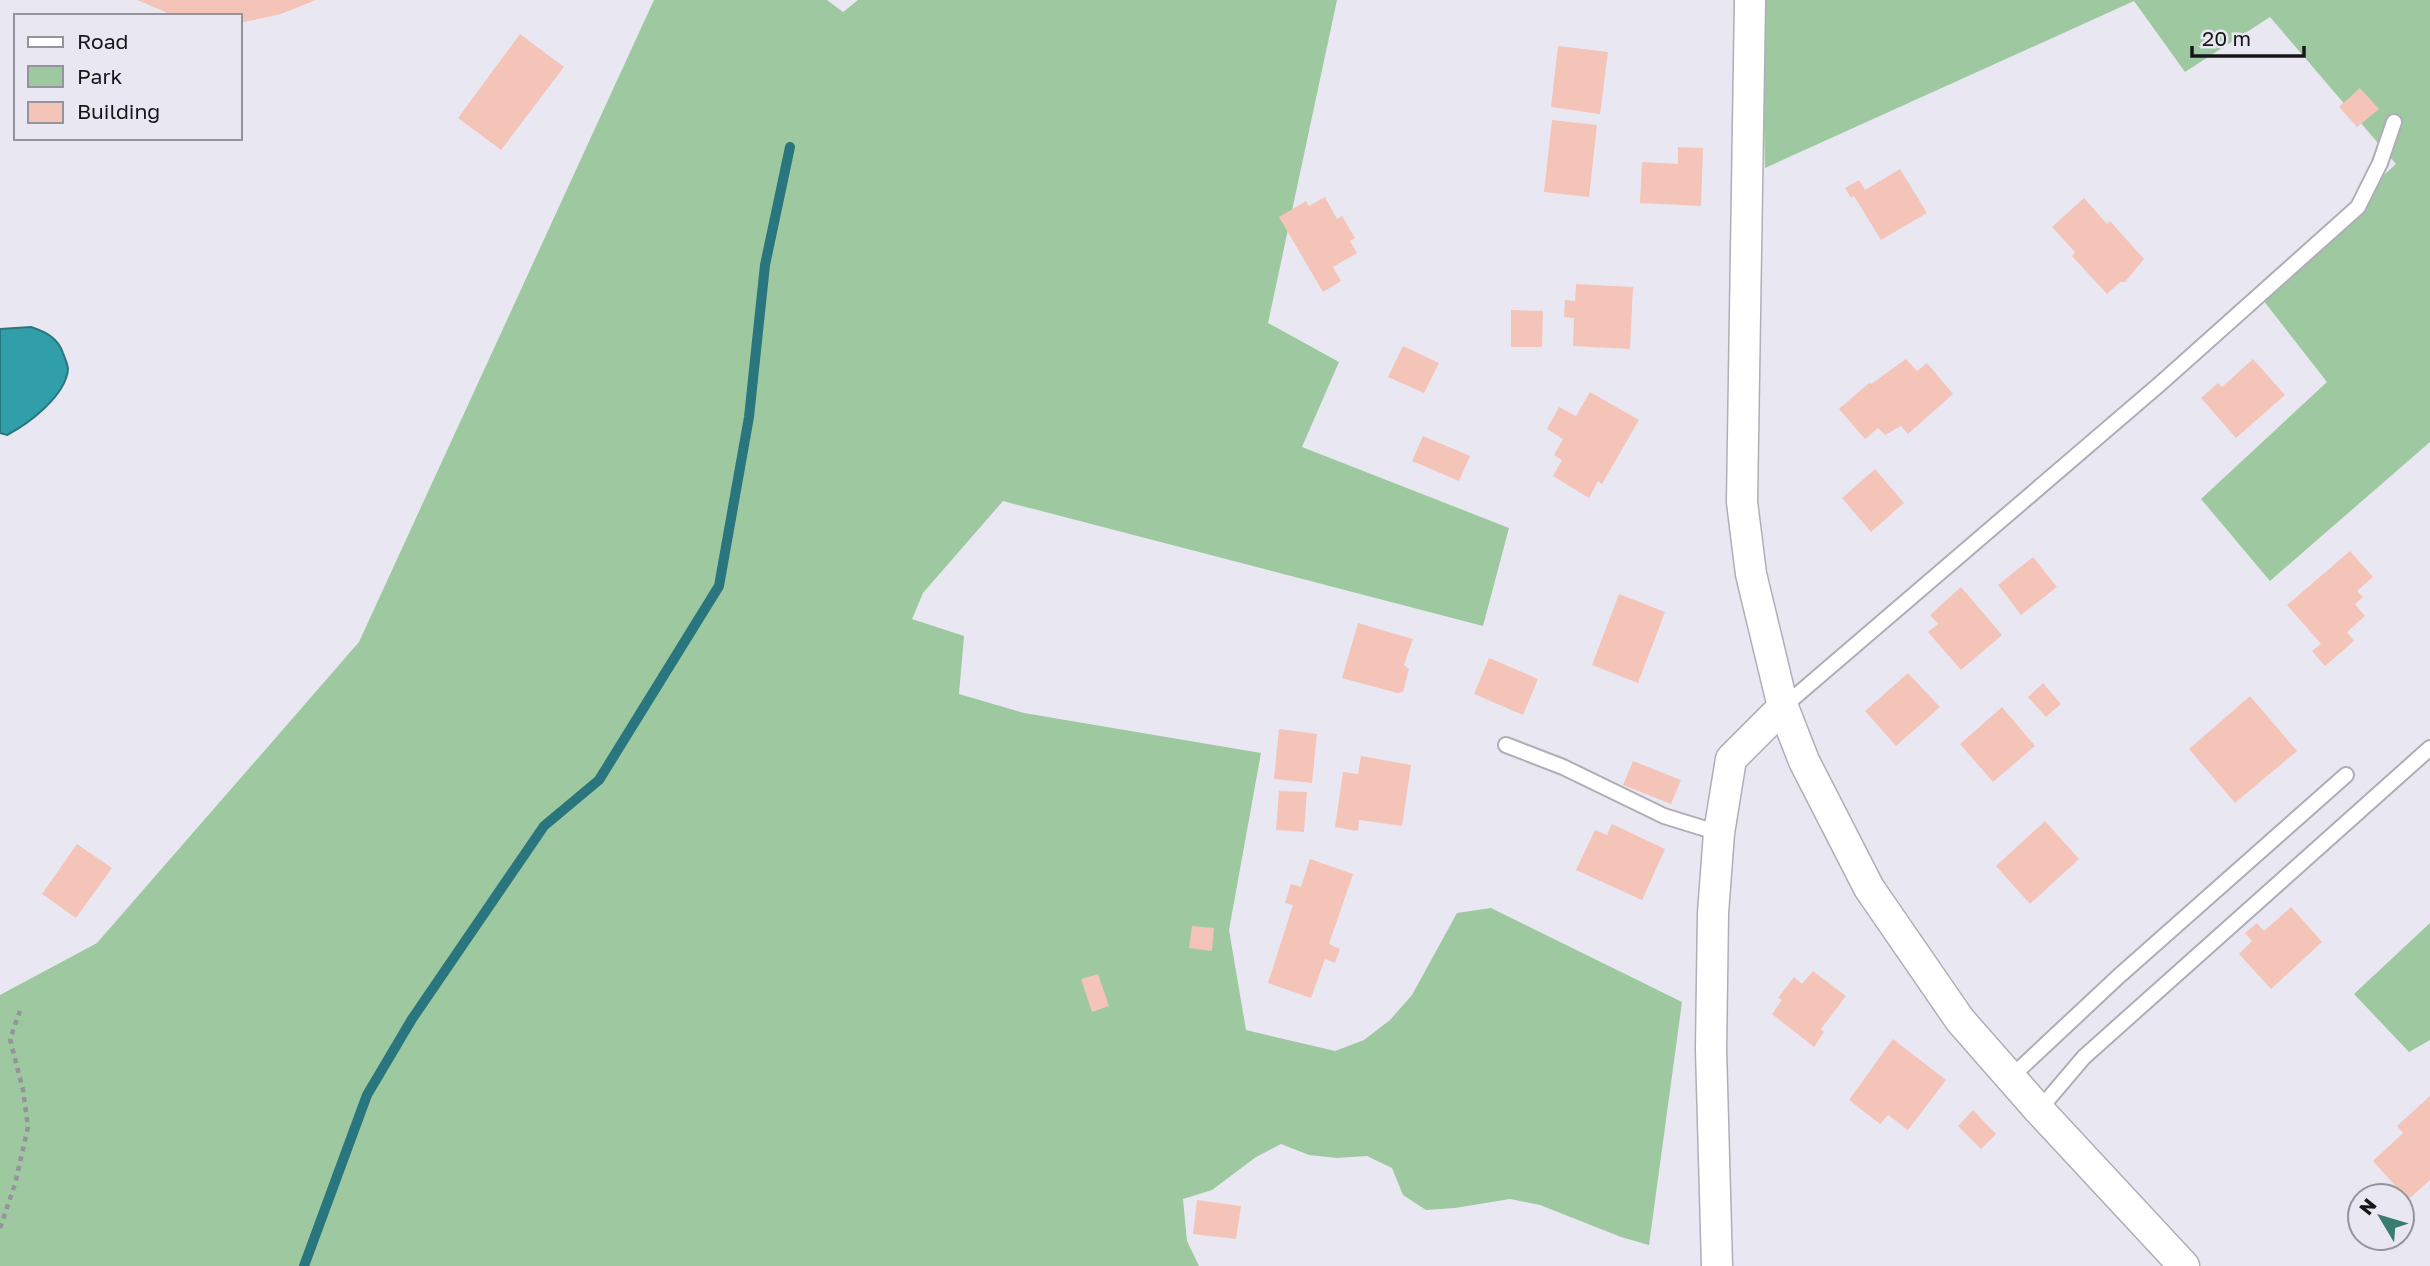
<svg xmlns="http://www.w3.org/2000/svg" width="2430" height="1266" font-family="'Golos Text',sans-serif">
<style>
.green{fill:#9ec89f}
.water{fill:#319faa;stroke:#29767f;stroke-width:2}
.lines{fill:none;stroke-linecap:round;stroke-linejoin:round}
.stream{stroke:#29767f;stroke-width:10}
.building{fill:#f5c4b8}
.lane-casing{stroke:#afaeb7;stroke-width:18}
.street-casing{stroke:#afaeb7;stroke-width:33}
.path{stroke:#95949c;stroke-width:4.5;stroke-dasharray:5 5;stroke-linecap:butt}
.lane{stroke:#fff;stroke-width:14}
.street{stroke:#fff;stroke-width:30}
</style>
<rect width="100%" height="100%" fill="#e9e8f2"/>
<path class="green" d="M654,0H827L843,12L858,0H1337L1268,323L1339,362L1302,447L1509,528L1483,626L1003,501L923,593L912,619L964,636L959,694L1024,713L1261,753L1229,930L1246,1030L1335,1051L1364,1040L1390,1020L1412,995L1457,913L1491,908L1682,1002L1649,1245L1621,1237L1540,1205L1510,1199L1455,1208L1426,1210L1403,1195L1392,1168L1367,1156L1337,1158L1309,1155L1281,1144L1256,1157L1212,1190L1183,1199L1187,1241L1199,1266H0V995L97,943L359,642Z
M1761,0H2430V442L2270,581L2201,499L2327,382L2256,291L2396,164L2270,17L2185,72L2134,1L1765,168Z
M2430,923V1040L2409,1052L2354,994Z"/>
<path class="water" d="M31,327C46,332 58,338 63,353C65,358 68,365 68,369C66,396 28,424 7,435L0,433V329Z"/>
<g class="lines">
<path class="stream" d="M304,1266L367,1095L412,1019L544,826L599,780L719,586L749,417L765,265L790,147"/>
</g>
<path class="building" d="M137,0H316L281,14L240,23V16H175Z
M520,34L564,67L501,150L458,118Z
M1558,46L1608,52L1600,114L1551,107Z
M2360,88L2379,109L2357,127L2339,107Z
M1552,120L1597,125L1589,197L1544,192Z
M1678,147L1703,148L1701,206L1640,203L1642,162L1678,164Z
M1900,169L1927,213L1881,240L1854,196L1851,198L1845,188L1859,180L1865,190Z
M1325,197L1337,219L1342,216L1355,238L1350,241L1357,253L1333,267L1341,281L1323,292L1279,217L1306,201L1309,206Z
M2084,198L2107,224L2110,221L2144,259L2125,282H2120L2107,294L2072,256L2075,252L2052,227Z
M1576,284L1633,287L1630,349L1573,346L1574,318L1564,317L1565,300L1575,301Z
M1511,310L1543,311L1542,347H1511Z
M1403,346L1439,363L1424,393L1388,377Z
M1906,359L1917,371L1927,363L1953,394L1908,434L1901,426L1885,435L1878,428L1865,439L1839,409L1869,383L1871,384Z
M2253,359L2285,395L2236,438L2201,398L2218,383L2222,387Z
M1590,392L1639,420L1602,484L1598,481L1589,498L1553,476L1562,460L1554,455L1563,439L1547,429L1559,407L1576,416Z
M1423,436L1470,456L1459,481L1412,461Z
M1875,469L1904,503L1871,532L1842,498Z
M2350,551L2373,577L2357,591L2363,597L2355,604L2365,616L2347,632L2354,641L2325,666L2312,651L2321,644L2287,605Z
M2033,557L2057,587L2021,615L1998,585Z
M1961,587L2002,635L1961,670L1928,632L1938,624L1930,615Z
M1619,594L1665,612L1638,683L1592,665Z
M1358,623L1413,639L1404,665L1409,669L1403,692L1397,693L1342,678Z
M1489,658L1538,679L1523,715L1474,694Z
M1908,673L1940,707L1896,746L1865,711Z
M2043,683L2061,704L2046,717L2028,697Z
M2250,696L2297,751L2235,803L2189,749Z
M2002,707L2035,746L1993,782L1960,744Z
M1279,729L1317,734L1312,783L1274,779Z
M1361,756L1411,765L1402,826L1359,820L1358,831L1335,827L1343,772L1358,774Z
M1633,761L1681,780L1671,804L1623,785Z
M1279,791L1307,792L1304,832L1276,830Z
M2045,821L2079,859L2030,904L1996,866Z
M1612,824L1665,849L1642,900L1576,870L1595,830L1607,835Z
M77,844L112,868L76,918L42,894Z
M1310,859L1353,874L1329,944L1340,949L1335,963L1325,959L1311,998L1268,983L1293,905L1285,903L1291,884L1301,887Z
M2291,907L2322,942L2271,989L2239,954L2252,941L2245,933L2257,923L2264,931Z
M1192,926L1214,928L1212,951L1189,948Z
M1813,971L1846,996L1821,1029L1824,1032L1814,1047L1772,1014L1782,1000L1778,998L1794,977L1802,984Z
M1098,974L1109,1006L1092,1012L1081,979Z
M1893,1039L1946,1080L1908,1130L1888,1115L1880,1124L1849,1100Z
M2430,1096V1180L2408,1200L2373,1161L2403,1133L2397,1126Z
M1973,1110L1996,1134L1981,1149L1958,1126Z
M1197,1200L1241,1206L1236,1239L1193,1234Z"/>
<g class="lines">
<defs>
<path id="lane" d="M1783,707L2161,383L2358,207L2380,163L2394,122
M1506,745L1563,767L1664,816L1719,833
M2010,1078L2119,976L2346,775
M2039,1110L2084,1057L2430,748"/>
<path id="street" d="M1750,0L1742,502L1751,574L1783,707L1804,761L1869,888L1960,1020L2039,1110L2184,1266
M1717,1266L1711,1049L1713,913L1719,833L1731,759L1783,707"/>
</defs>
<use href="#lane" class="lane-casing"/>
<use href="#street" class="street-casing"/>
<path class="path" d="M0,1228L15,1184L28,1127L23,1090L10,1039L20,1011"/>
<use href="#lane" class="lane"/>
<use href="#street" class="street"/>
</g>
<rect x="14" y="14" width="228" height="126" fill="#e9e8f2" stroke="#95949c" stroke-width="2"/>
<rect x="28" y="37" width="35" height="10" fill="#ffffff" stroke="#95949c" stroke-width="2"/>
<text x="77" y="49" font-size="21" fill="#17161a">Road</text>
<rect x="28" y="66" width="35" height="21" fill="#9ec89f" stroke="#95949c" stroke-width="2"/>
<text x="77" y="84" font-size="21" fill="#17161a">Park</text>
<rect x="28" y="102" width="35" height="21" fill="#f5c4b8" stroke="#95949c" stroke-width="2"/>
<text x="77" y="119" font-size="21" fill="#17161a">Building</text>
<g transform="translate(2381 1217) rotate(308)"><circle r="33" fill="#e9e8f2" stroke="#95949c" stroke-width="2"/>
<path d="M0-5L12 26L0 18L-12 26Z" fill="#3a7c6d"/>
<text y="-10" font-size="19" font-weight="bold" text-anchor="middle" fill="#17161a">N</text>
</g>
<path d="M2192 46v10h112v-10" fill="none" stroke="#17161a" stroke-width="3.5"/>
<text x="2202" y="46" font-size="21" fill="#17161a" stroke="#e9e8f2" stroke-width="5" paint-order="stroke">20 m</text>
</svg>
